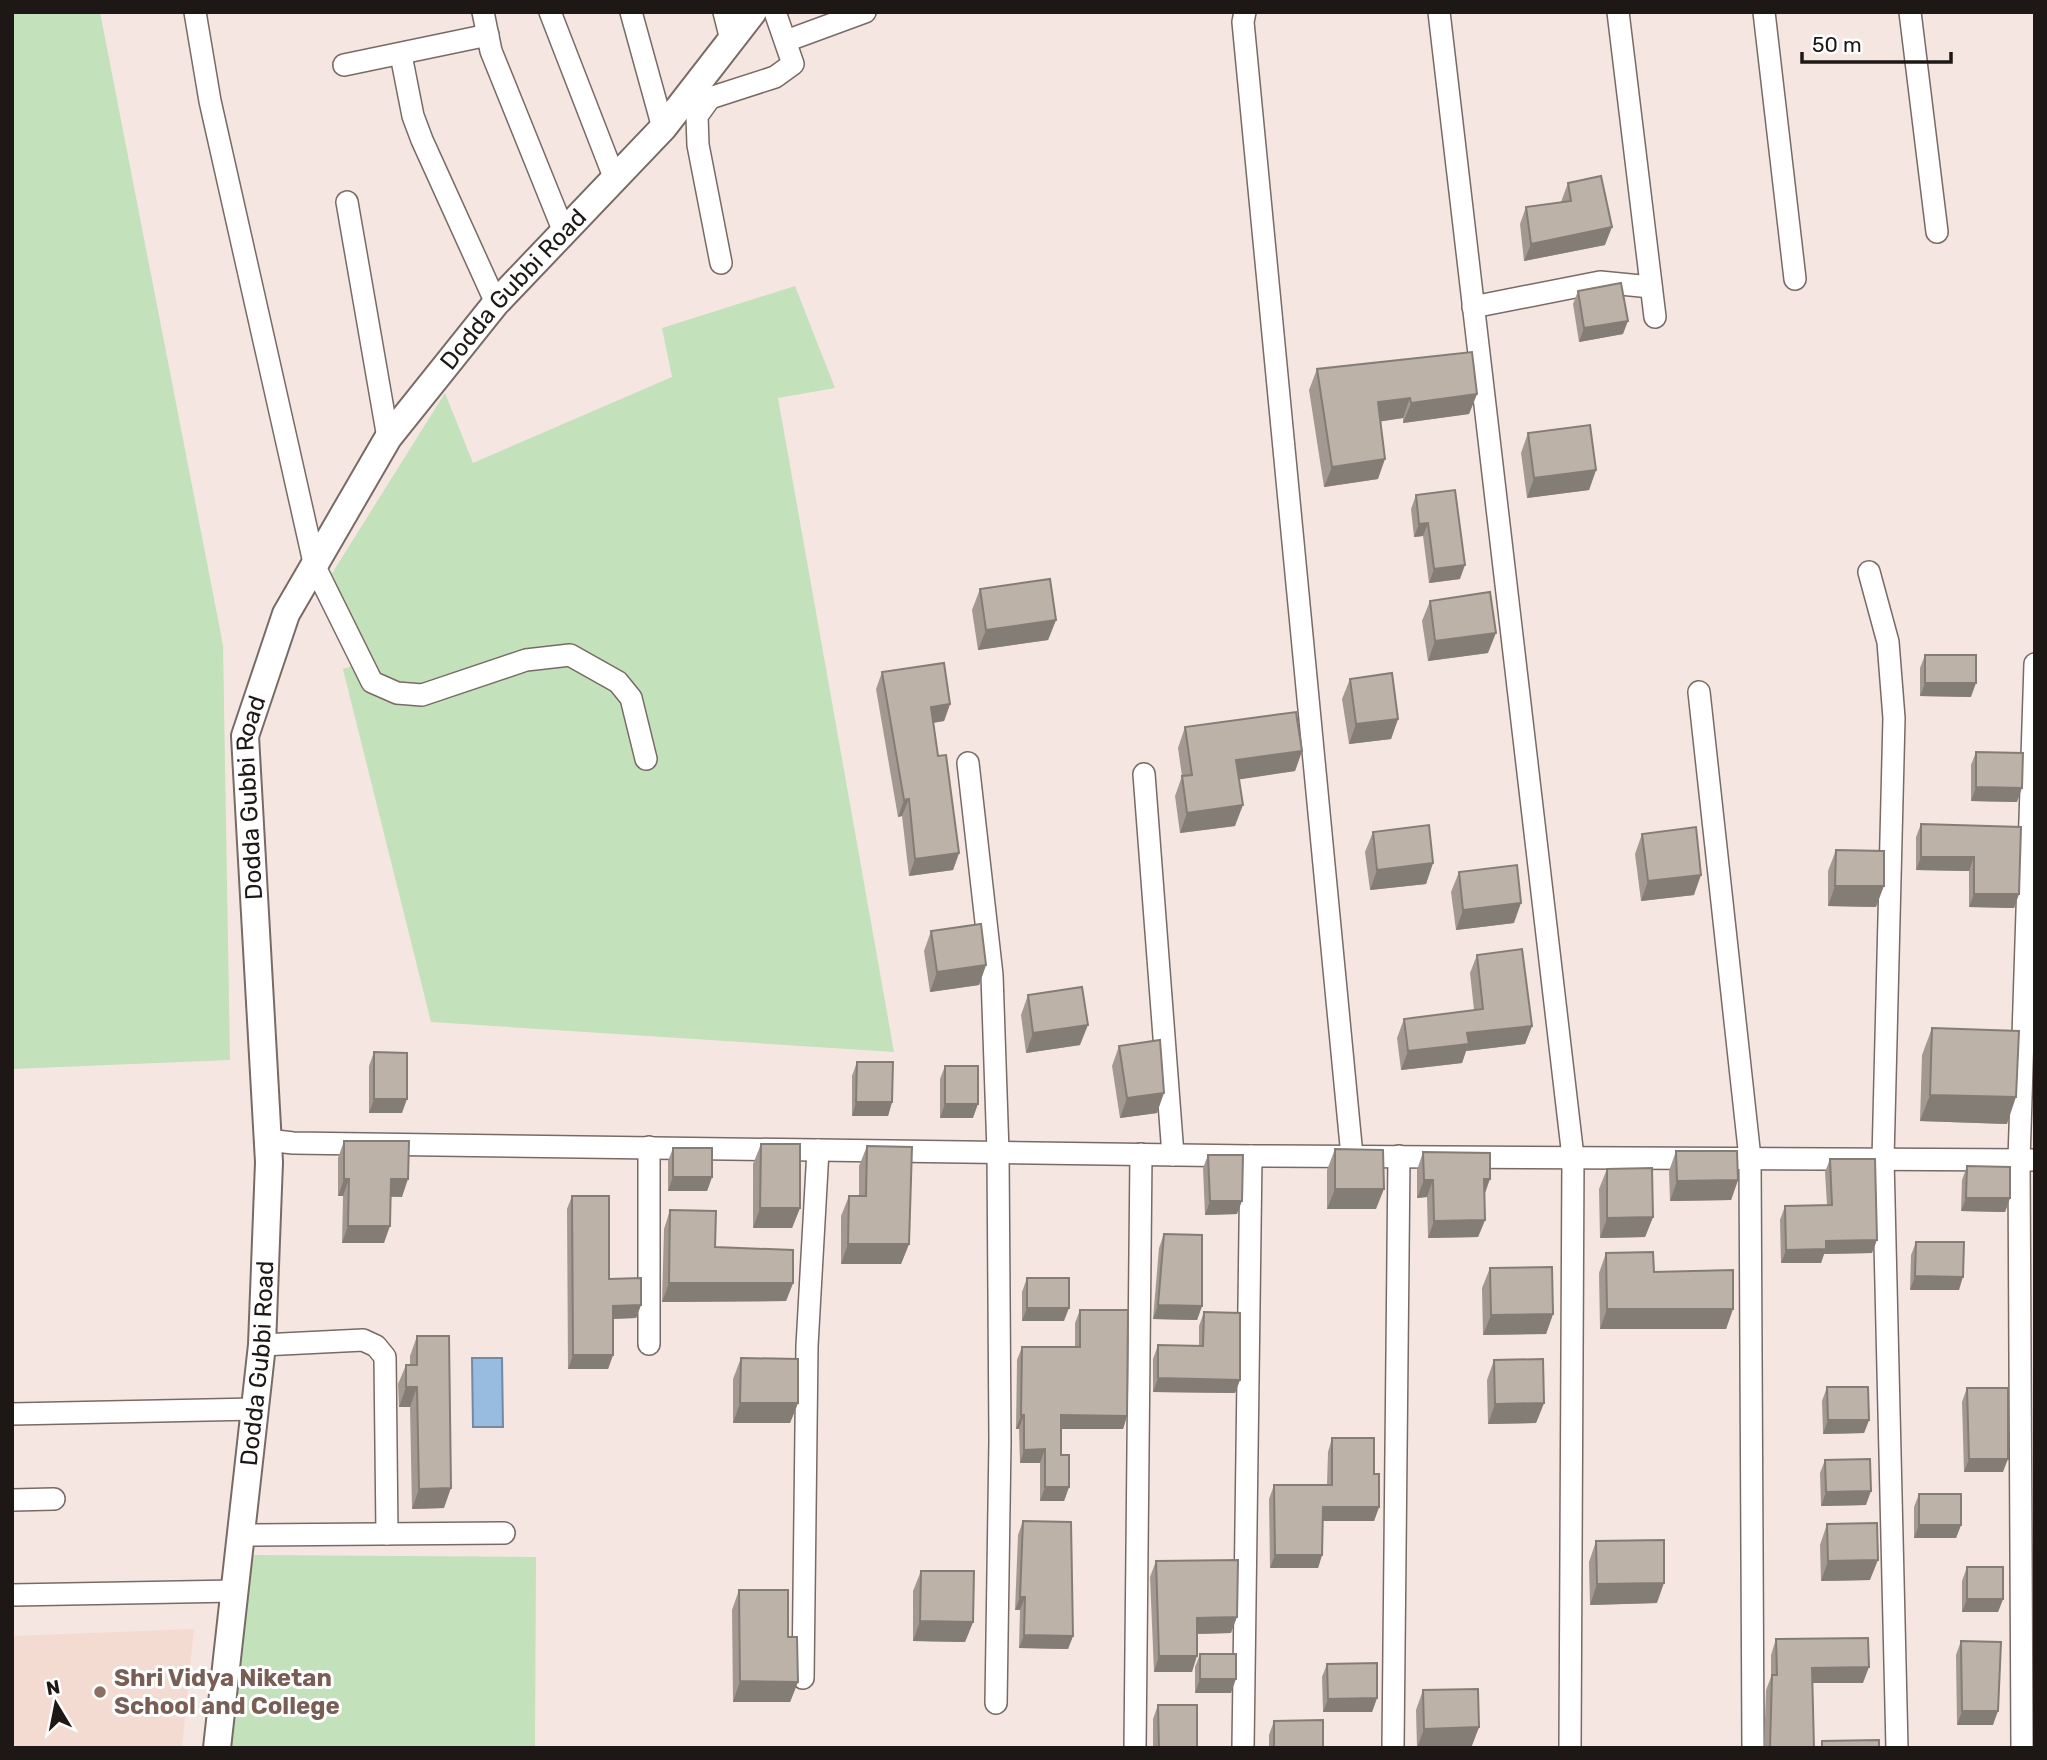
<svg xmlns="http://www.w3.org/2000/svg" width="2047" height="1760" font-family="Rubik,sans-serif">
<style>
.built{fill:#f3dbd2}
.green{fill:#c3e1ba}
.water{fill:#97bce0;stroke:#728ba3;stroke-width:2}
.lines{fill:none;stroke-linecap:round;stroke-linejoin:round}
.minor-casing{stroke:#786a65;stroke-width:24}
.major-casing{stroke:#786a65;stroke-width:30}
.minor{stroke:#fff;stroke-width:21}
.major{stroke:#fff;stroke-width:26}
.wall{fill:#a39990}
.shaded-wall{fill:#847d76}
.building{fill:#bdb2a8;stroke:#847d76;stroke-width:2}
.education-dot{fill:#8d6e63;stroke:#fff;stroke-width:2.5}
.labels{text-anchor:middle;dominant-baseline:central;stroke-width:6;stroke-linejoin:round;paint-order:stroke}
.street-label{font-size:24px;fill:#1d1816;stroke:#fff}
.education-label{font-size:24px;font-weight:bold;fill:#785e54;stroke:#fff;text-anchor:start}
</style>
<rect width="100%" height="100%" fill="#f6e6e1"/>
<polygon class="built" points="194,1629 182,1748 12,1748 12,1636"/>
<g class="green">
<polygon points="12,12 100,12 223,645 230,1060 12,1069"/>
<polygon points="795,286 835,388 778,398 894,1052 431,1022 343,669 371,660 331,575 445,393 473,463 672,377 662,328"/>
<polygon points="251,1555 536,1557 535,1748 224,1748"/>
</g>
<polygon class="water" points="472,1358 502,1358 503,1427 473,1427"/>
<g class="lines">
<defs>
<g id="minor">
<polyline points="195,12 210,101 315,567 372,682 397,693 422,695 526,660 570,655 618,682 631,698 646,759"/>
<polyline points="483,12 491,51 564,232"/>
<polyline points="550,12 614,177"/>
<polyline points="631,12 663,128"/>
<polyline points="724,12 731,40"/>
<polyline points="1245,12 1243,22 1352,1156"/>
<polyline points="1439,12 1573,1157 1570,1748"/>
<polyline points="1618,12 1655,317"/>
<polyline points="1764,12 1795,279"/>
<polyline points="1910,12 1937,232"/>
<polyline points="786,41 865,12"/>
<polyline points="401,55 413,116 422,140 496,303"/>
<polyline points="344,65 488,35"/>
<polyline points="347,202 388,438"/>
<polyline points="721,263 698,145 697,116 710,98 775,77 793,64 775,12"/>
<polyline points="1473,307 1600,282 1651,287"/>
<polyline points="1869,572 1888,642 1894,718 1883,1159 1897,1748"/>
<polyline points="1699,692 1750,1158 1753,1748"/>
<polyline points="968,763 992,975 998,1152 1000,1441 996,1703"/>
<polyline points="1144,774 1173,1155"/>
<polyline points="268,1140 293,1143 1251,1156 2035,1160"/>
<polyline points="649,1344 649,1147"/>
<polyline points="262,1345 363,1340 376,1346 385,1357 387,1534"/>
<polyline points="12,1414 255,1409"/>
<polyline points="12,1500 54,1499"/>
<polyline points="241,1535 504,1533"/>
<polyline points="12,1595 235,1591"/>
<polyline points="803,1678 807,1346 818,1150"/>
<polyline points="1135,1748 1141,1154"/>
<polyline points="1243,1748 1251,1156"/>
<polyline points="1393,1748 1399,1156"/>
<polyline points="2022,1748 2019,1160 2035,664"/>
</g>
<g id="major">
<path id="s1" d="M217 1748 262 1345 269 1162 245 736 286 614 388 438 496 303 663 128 753 12"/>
</g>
</defs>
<use href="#minor" class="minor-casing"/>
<use href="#major" class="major-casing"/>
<use href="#minor" class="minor"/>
<use href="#major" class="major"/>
</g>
<g class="wall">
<polygon points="1568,183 1605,245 1524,261 1520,224 1526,207 1561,202"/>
<polygon points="1578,291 1623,334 1579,342 1573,304"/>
<polygon points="1317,369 1477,394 1469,414 1403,423 1403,418 1380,421 1378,479 1324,487 1309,390"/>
<polygon points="1528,433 1596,470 1589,490 1527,498 1521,453"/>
<polygon points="1416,495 1460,579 1429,583 1423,536 1414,537 1411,509"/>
<polygon points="980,589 1056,620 1048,640 978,650 972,610"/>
<polygon points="1430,601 1488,653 1428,661 1422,621"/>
<polygon points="1925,655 1971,697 1920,696 1920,668"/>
<polygon points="882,672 950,704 944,721 933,723 938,756 959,853 953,870 909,876 902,816 898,817 876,689"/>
<polygon points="1350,679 1398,719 1391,739 1349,744 1342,699"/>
<polygon points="1185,727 1302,751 1295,771 1239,779 1235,826 1180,833 1175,796 1182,776 1178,748"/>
<polygon points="1976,752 2017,802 1971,801 1971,765"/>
<polygon points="1921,824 2021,827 2019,894 2014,908 1969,907 1969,871 1916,870 1916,837"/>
<polygon points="1373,832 1433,863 1426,884 1370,890 1365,852"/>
<polygon points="1642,834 1694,895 1641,901 1635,854"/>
<polygon points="1836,850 1876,907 1828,906 1828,871"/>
<polygon points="1459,872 1514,923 1456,930 1451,892"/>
<polygon points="931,931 986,965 979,985 930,992 924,951"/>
<polygon points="1477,955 1532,1026 1525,1044 1466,1051 1462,1063 1401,1070 1397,1038 1404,1019 1474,1010 1470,973"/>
<polygon points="1028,995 1080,1045 1026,1053 1021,1015"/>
<polygon points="1932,1028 2007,1124 1920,1121 1922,1055"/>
<polygon points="1119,1046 1157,1113 1120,1118 1112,1066"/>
<polygon points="374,1052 402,1113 369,1113 369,1066"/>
<polygon points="857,1062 892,1102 888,1116 852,1116 852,1076"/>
<polygon points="945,1066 973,1118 940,1118 940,1079"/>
<polygon points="344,1141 402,1197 391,1197 384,1243 342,1243 343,1196 338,1196 338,1158"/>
<polygon points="761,1144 800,1208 792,1228 753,1228 753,1164"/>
<polygon points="867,1146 909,1244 901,1264 841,1264 841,1216 849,1196 859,1196 859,1166"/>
<polygon points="673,1148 712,1177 707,1191 668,1191 668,1161"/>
<polygon points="1335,1149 1376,1209 1327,1209 1327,1170"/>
<polygon points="1676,1151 1738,1180 1731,1200 1670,1201 1669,1171"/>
<polygon points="1423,1152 1485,1220 1478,1237 1428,1238 1427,1197 1417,1198 1417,1170"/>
<polygon points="1208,1155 1237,1214 1205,1215 1203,1168"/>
<polygon points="1830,1159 1872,1253 1824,1254 1821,1263 1781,1263 1780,1220 1785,1206 1827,1205 1825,1172"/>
<polygon points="1967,1166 2010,1198 2005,1212 1961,1211 1962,1180"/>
<polygon points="1607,1169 1653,1217 1645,1237 1600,1238 1599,1189"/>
<polygon points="572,1196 609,1279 641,1305 636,1318 613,1319 613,1355 608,1369 568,1369 567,1209"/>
<polygon points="670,1210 715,1247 793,1283 786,1301 662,1302 664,1229"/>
<polygon points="1164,1234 1202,1306 1197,1320 1153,1319 1159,1248"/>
<polygon points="1916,1242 1959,1290 1910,1290 1911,1255"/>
<polygon points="1606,1253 1654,1272 1733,1309 1726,1329 1600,1329 1599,1273"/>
<polygon points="1490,1268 1553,1314 1546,1334 1483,1335 1482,1288"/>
<polygon points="1027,1278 1064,1321 1022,1321 1022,1292"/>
<polygon points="1080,1310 1127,1416 1123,1429 1061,1429 1061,1455 1069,1487 1064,1501 1040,1501 1040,1463 1020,1463 1019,1429 1016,1429 1017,1360 1022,1347 1075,1347 1075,1323"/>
<polygon points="1204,1312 1240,1380 1235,1393 1153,1392 1153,1359 1158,1345 1199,1346 1199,1326"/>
<polygon points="417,1336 444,1508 412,1509 410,1407 399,1407 398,1384 406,1365 410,1365 410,1356"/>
<polygon points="741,1358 798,1403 790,1423 733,1423 733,1379"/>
<polygon points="1494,1360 1544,1403 1536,1423 1488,1424 1487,1380"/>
<polygon points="1827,1387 1869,1420 1864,1433 1823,1434 1822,1401"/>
<polygon points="1967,1388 2003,1472 1964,1472 1962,1402"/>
<polygon points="1332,1438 1374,1474 1379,1507 1374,1521 1323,1521 1322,1555 1318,1568 1270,1568 1269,1499 1274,1485 1327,1485 1328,1452"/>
<polygon points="1825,1460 1866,1505 1821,1506 1820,1473"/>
<polygon points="1919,1494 1961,1525 1956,1538 1914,1538 1914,1507"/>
<polygon points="1023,1521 1073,1636 1068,1649 1019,1648 1020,1610 1015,1610 1018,1535"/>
<polygon points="1827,1524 1870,1580 1821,1581 1820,1545"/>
<polygon points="1596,1541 1657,1603 1590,1605 1589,1562"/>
<polygon points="1156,1561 1231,1633 1197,1634 1192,1672 1154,1672 1150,1577"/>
<polygon points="1967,1567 2003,1599 1998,1612 1962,1612 1962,1581"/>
<polygon points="921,1571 973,1622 965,1642 913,1641 913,1591"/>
<polygon points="739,1590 788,1637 798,1682 790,1702 733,1702 732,1610"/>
<polygon points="1776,1639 1863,1683 1812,1683 1814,1748 1764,1748 1766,1690 1771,1677 1771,1655"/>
<polygon points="1961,1641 1993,1725 1957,1725 1956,1655"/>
<polygon points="1200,1654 1231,1693 1195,1693 1195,1667"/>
<polygon points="1327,1664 1377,1698 1372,1712 1323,1712 1322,1677"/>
<polygon points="1423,1690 1479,1727 1471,1748 1417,1748 1416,1710"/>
<polygon points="1158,1705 1197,1748 1153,1748 1153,1719"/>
<polygon points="1274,1721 1323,1748 1269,1748 1269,1735"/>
</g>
<g class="shaded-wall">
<polygon points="1612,227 1605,245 1524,261 1531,244"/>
<polygon points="1628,321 1623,334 1579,342 1584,328"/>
<polygon points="1477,394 1469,414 1403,423 1411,403"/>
<polygon points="1410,398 1403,418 1371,423 1378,402"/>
<polygon points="1385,459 1378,479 1324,487 1332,467"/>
<polygon points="1596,470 1589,490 1527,498 1534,478"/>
<polygon points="1428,523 1423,536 1414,537 1419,524"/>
<polygon points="1465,565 1460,579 1429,583 1434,569"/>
<polygon points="1056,620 1048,640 978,650 986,630"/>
<polygon points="1496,633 1488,653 1428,661 1435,641"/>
<polygon points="1925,683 1976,683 1971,697 1920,696"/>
<polygon points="950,704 944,721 924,724 931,707"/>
<polygon points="1398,719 1391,739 1349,744 1356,724"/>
<polygon points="1302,751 1295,771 1229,781 1236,760"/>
<polygon points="1976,787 2022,788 2017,802 1971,801"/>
<polygon points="909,799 902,816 898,817 904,800"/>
<polygon points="1243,805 1235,826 1180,833 1187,813"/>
<polygon points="959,853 953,870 909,876 915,859"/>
<polygon points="1921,857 1974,857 1969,871 1916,870"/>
<polygon points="1433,863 1426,884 1370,890 1377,870"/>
<polygon points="1701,875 1694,895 1641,901 1648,881"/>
<polygon points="1835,886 1884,886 1876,907 1828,906"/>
<polygon points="1974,894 2019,894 2014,908 1969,907"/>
<polygon points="1521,903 1514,923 1456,930 1463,910"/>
<polygon points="986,965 979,985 930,992 937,972"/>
<polygon points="1088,1025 1080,1045 1026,1053 1033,1033"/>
<polygon points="1532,1026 1525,1044 1466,1051 1462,1063 1401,1070 1408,1051 1467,1033"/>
<polygon points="1164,1093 1157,1113 1120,1118 1127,1098"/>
<polygon points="1930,1095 2016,1097 2007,1124 1920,1121"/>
<polygon points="374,1099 407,1099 402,1113 369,1113"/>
<polygon points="856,1102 892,1102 888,1116 852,1116"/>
<polygon points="945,1104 978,1104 973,1118 940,1118"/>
<polygon points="673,1177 712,1177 707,1191 668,1191"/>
<polygon points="344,1179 349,1179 343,1196 338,1196"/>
<polygon points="391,1179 408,1179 402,1197 384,1196"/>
<polygon points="1484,1179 1490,1179 1484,1196"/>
<polygon points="1424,1180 1433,1180 1427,1197 1417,1198"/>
<polygon points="1738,1180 1731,1200 1670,1201 1677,1181"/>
<polygon points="1335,1189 1384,1189 1376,1209 1327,1209"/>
<polygon points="1966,1198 2010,1198 2005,1212 1961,1211"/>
<polygon points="1210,1201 1242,1201 1237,1214 1205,1215"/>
<polygon points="760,1208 800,1208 792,1228 753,1228"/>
<polygon points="1653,1217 1645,1237 1600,1238 1607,1218"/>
<polygon points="1485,1220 1478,1237 1428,1238 1434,1221"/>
<polygon points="348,1226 390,1226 384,1243 342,1243"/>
<polygon points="1877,1240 1872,1253 1824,1254 1821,1263 1781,1263 1786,1250 1826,1241"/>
<polygon points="848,1244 909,1244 901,1264 841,1264"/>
<polygon points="1915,1276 1963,1277 1959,1290 1910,1290"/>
<polygon points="669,1283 793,1283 786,1301 662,1302"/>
<polygon points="641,1305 636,1318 608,1319 613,1306"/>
<polygon points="1158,1305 1202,1306 1197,1320 1153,1319"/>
<polygon points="1027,1308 1069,1308 1064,1321 1022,1321"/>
<polygon points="1607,1309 1733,1309 1726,1329 1600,1329"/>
<polygon points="1553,1314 1546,1334 1483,1335 1491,1315"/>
<polygon points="573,1355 613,1355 608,1369 568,1369"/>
<polygon points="1158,1378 1240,1380 1235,1393 1153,1392"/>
<polygon points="406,1387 417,1387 410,1407 399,1407"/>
<polygon points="740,1403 798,1403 790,1423 733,1423"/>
<polygon points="1544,1403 1536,1423 1488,1424 1495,1404"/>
<polygon points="1021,1415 1024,1415 1019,1429 1016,1429"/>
<polygon points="1061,1415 1127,1416 1123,1429 1056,1429"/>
<polygon points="1828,1420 1869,1420 1864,1433 1823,1434"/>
<polygon points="1045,1449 1040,1463 1020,1463 1024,1450"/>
<polygon points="1969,1459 2008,1459 2003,1472 1964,1472"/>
<polygon points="1045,1487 1069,1487 1064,1501 1040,1501"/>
<polygon points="451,1488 444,1508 412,1509 419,1489"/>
<polygon points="1871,1491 1866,1505 1821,1506 1826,1492"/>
<polygon points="1323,1507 1379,1507 1374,1521 1318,1521"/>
<polygon points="1919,1525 1961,1525 1956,1538 1914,1538"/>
<polygon points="1275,1555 1322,1555 1318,1568 1270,1568"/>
<polygon points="1878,1560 1870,1580 1821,1581 1828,1561"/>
<polygon points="1664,1583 1657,1603 1590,1605 1597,1584"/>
<polygon points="1020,1597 1025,1597 1020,1610 1015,1610"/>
<polygon points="1967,1599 2003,1599 1998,1612 1962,1612"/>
<polygon points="1237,1617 1231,1633 1192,1634 1197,1618"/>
<polygon points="920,1621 973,1622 965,1642 913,1641"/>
<polygon points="1024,1635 1073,1636 1068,1649 1019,1648"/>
<polygon points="1159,1656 1197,1656 1192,1672 1154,1672"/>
<polygon points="1869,1667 1863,1683 1806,1683 1812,1668"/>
<polygon points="1200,1679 1236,1679 1231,1693 1195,1693"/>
<polygon points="740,1681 798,1682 790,1702 733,1702"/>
<polygon points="1377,1698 1372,1712 1323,1712 1328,1699"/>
<polygon points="1962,1711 1998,1711 1993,1725 1957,1725"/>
<polygon points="1479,1727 1471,1748 1417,1748 1424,1729"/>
</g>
<g class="building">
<polygon points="1601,176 1612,227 1531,244 1526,207 1571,201 1568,183"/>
<polygon points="1621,283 1628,321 1584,328 1578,291"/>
<polygon points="1472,352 1477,394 1411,403 1410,398 1378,402 1385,459 1332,467 1317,369"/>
<polygon points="1590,425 1596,470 1534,478 1528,433"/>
<polygon points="1455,490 1465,565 1434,569 1428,523 1419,524 1416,495"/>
<polygon points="1050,579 1056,620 986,630 980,589"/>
<polygon points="1490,592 1496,633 1435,641 1430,601"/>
<rect x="1925" y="655" width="51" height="28"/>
<polygon points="944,663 950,704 931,707 938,756 946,755 959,853 915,859 909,799 904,800 882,672"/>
<polygon points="1392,673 1398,719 1356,724 1350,679"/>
<polygon points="1296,712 1302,751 1236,760 1243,805 1187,813 1182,776 1192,775 1185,727"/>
<polygon points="1976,752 2023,753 2022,788 1976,787"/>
<polygon points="1921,824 2021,827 2019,894 1974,894 1974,857 1921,857"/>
<polygon points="1429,825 1433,863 1377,870 1373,832"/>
<polygon points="1696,827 1701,875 1648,881 1642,834"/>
<polygon points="1836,850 1884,851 1884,886 1835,886"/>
<polygon points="1517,865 1521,903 1463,910 1459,872"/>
<polygon points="981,924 986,965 937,972 931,931"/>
<polygon points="1522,949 1532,1026 1467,1033 1469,1044 1408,1051 1404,1019 1483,1009 1477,955"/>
<polygon points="1082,987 1088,1025 1033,1033 1028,995"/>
<polygon points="1932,1028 2019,1031 2016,1097 1930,1095"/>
<polygon points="1160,1040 1164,1093 1127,1098 1119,1046"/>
<polygon points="374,1052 407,1053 407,1099 374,1099"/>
<polygon points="857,1062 893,1062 892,1102 856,1102"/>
<rect x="945" y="1066" width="33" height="38"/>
<polygon points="344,1141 409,1141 408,1179 391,1179 390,1226 348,1226 349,1179 344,1179"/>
<polygon points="761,1144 800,1144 800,1208 760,1208"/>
<polygon points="867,1146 912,1147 909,1244 848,1244 849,1196 866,1196"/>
<rect x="673" y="1148" width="39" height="29"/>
<polygon points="1335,1149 1383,1150 1384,1189 1335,1189"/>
<polygon points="1676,1151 1737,1151 1738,1180 1677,1181"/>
<polygon points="1423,1152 1490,1153 1490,1179 1484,1179 1485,1220 1434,1221 1433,1180 1424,1180"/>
<polygon points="1208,1155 1243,1155 1242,1201 1210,1201"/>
<polygon points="1830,1159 1875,1159 1877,1240 1826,1241 1826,1249 1786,1250 1785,1206 1832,1205"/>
<polygon points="1967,1166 2010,1167 2010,1198 1966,1198"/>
<polygon points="1652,1168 1653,1217 1607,1218 1607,1169"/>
<polygon points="572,1196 609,1196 609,1279 641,1278 641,1305 613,1306 613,1355 573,1355"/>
<polygon points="670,1210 716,1211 715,1247 793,1250 793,1283 669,1283"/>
<polygon points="1164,1234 1202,1235 1202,1306 1158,1305"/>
<polygon points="1916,1242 1964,1242 1963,1277 1915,1276"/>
<polygon points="1653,1252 1654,1272 1733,1270 1733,1309 1607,1309 1606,1253"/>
<polygon points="1552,1267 1553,1314 1491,1315 1490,1268"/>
<rect x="1027" y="1278" width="42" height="30"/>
<polygon points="1080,1310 1128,1310 1127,1416 1061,1415 1061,1455 1069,1455 1069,1487 1045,1487 1045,1449 1024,1450 1024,1415 1021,1415 1022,1347 1080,1347"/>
<polygon points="1204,1312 1240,1313 1240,1380 1158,1378 1158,1345 1203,1346"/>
<polygon points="417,1336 449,1336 451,1488 419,1489 417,1387 406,1387 406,1365 417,1365"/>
<polygon points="741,1358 798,1359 798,1403 740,1403"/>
<polygon points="1543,1359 1544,1403 1495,1404 1494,1360"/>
<polygon points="1827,1387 1868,1387 1869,1420 1828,1420"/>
<polygon points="1967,1388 2008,1388 2008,1459 1969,1459"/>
<polygon points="1332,1438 1374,1438 1374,1474 1379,1474 1379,1507 1323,1507 1322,1555 1275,1555 1274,1485 1332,1485"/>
<polygon points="1870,1459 1871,1491 1826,1492 1825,1460"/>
<rect x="1919" y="1494" width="42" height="31"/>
<polygon points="1023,1521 1071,1522 1073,1636 1024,1635 1025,1597 1020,1597"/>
<polygon points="1877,1523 1878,1560 1828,1561 1827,1524"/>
<polygon points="1664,1540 1664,1583 1597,1584 1596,1541"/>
<polygon points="1238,1560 1237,1617 1197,1618 1197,1656 1159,1656 1156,1561"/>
<rect x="1967" y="1567" width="36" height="32"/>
<polygon points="921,1571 974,1571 973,1622 920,1621"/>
<polygon points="739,1590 788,1590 788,1637 797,1637 798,1682 740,1681"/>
<polygon points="1868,1638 1869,1667 1812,1668 1814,1748 1770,1748 1772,1675 1777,1675 1776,1639"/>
<polygon points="1961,1641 2001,1642 1998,1711 1962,1711"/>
<rect x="1200" y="1654" width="36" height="25"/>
<polygon points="1377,1663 1377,1698 1328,1699 1327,1664"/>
<polygon points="1478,1689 1479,1727 1424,1729 1423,1690"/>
<polygon points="1158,1705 1197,1705 1197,1748 1159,1748"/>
<polygon points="1323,1720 1323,1748 1274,1748 1274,1721"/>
<polygon points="1879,1740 1879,1748 1822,1748 1822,1741"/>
</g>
<circle class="education-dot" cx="100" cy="1692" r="7"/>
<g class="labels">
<g class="street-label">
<text stroke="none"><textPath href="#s1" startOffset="1542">Dodda Gubbi Road</textPath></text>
<text stroke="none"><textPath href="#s1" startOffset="954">Dodda Gubbi Road</textPath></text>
<text stroke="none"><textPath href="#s1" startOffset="387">Dodda Gubbi Road</textPath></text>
</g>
<g class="education-label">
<text x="114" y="1678">Shri Vidya Niketan<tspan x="114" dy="28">School and College</tspan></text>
</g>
</g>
<rect width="2047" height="1760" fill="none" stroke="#1d1816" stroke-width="28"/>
<g transform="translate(56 1704) rotate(350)" stroke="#ffffff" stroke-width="5" paint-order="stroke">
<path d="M0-5L12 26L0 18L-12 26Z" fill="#1d1816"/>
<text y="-10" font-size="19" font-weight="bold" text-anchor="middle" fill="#1d1816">N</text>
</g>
<path d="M1802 52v10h149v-10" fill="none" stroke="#1d1816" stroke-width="3.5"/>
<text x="1812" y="52" font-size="21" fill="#1d1816" stroke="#ffffff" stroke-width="5" paint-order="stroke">50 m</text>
</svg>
